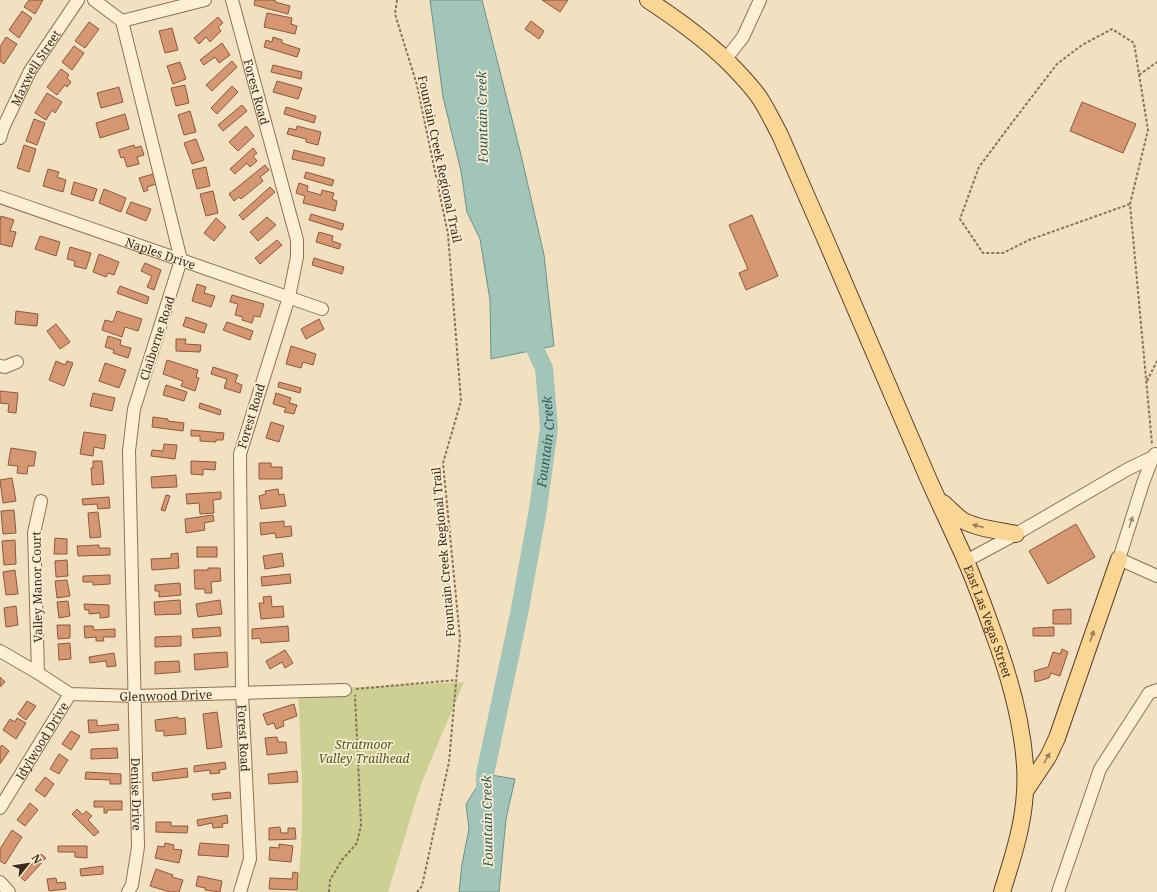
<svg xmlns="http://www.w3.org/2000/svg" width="1157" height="892" font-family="'Noto Serif',serif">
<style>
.green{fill:#ccd193}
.water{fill:#a3c4b9;stroke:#699387}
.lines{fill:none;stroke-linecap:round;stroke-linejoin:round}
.river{stroke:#a3c4b9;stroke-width:18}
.building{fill:#d49772;stroke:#8e5839}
.minor-casing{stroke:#8d7156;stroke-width:14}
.major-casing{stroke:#5a3f2b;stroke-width:18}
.path{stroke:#8d7156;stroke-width:2;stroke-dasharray:3 2;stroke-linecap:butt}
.minor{stroke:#fcefd4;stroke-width:12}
.major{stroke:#f9d694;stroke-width:16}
.oneway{fill:#9c8c78}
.oneway2{fill:#9a8058}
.labels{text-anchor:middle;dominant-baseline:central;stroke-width:3.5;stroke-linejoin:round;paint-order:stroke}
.street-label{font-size:12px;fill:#3b2a1c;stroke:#f9ecd0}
.park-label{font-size:12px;font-style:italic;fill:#4d5920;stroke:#f9ecd0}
.water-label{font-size:13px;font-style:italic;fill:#2a5c57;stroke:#f9ecd0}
</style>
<rect width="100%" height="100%" fill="#f2e1c0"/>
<path class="green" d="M464 682 421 784 388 892H297C306 825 301 758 298 690Z"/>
<g class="water">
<polygon points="430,0 482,0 521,155 544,255 554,346 491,359 490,300 480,239 467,212 461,171 443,97"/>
<polygon points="485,774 515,779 506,819 499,892 459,892 462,864 469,829 466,804"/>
</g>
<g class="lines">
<path class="river" id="s1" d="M485 798V774L519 614 538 509 549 428 544 368 525 328"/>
</g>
<g class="building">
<polygon points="29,0 43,0 35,14 24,7"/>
<polygon points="255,0 275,0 275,2 290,6 288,14 254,5"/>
<polygon points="542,0 568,0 560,12"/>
<polygon points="22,11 32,18 19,38 9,30"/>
<polygon points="267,13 292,18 291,24 297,26 295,34 264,27"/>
<polygon points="218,17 223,23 218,27 221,31 210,42 206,37 199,44 194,38"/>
<polygon points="531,21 544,31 539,39 525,29"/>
<polygon points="89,22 99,29 85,48 75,41"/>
<polygon points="172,28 178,50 165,53 159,31"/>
<polygon points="6,37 17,44 4,64 0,61 0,47"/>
<polygon points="273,37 282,40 282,43 300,49 297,57 264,47 266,40 272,42"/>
<polygon points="222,43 230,55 219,63 215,57 204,65 200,60"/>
<polygon points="74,46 84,53 72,70 62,62"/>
<polygon points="232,61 237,67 212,91 206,85"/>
<polygon points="180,62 186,79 173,84 167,66"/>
<polygon points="273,65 302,72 301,79 271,72"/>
<polygon points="61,69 69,75 67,78 71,82 67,87 65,85 57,95 47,87"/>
<polygon points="277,81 302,88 298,99 273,92"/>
<polygon points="185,85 189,103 176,106 171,88"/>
<polygon points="232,86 238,92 217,114 211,108"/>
<polygon points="119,87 123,102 101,108 97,93"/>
<polygon points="47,93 62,102 55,113 52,110 46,120 35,113"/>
<polygon points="1082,102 1136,124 1123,153 1070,131"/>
<polygon points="242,105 247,111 223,131 218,125"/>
<polygon points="286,107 316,116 314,123 284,114"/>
<polygon points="190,111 196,132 184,135 178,115"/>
<polygon points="125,114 129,129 100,138 96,123"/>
<polygon points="34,119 45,123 37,145 26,141"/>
<polygon points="246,126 254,136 238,151 229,142"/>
<polygon points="297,126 321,132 318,145 306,142 306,139 287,134 289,128 296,130"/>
<polygon points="196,139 204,160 192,164 184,143"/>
<polygon points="24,145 36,149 29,172 17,168"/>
<polygon points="134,145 135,148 141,146 144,155 137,157 139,164 127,167 124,157 121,158 118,150"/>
<polygon points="253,148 257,153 253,156 257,161 250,167 247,163 235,174 230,169"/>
<polygon points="294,150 325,158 323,166 292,159"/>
<polygon points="265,165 269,170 260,177 263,181 241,199 239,197 234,201 229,194"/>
<polygon points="206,167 210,186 197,189 192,170"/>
<polygon points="48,169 59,172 57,177 66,180 63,192 43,186"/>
<polygon points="306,172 334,180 332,186 304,178"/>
<polygon points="153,174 156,184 147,187 148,190 144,192 139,178"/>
<polygon points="74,182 97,189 93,201 71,194"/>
<polygon points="299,183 308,186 307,191 321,195 322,190 334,193 332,199 337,201 335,211 303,203 305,196 296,193"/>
<polygon points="270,187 275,192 243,220 239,215"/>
<polygon points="104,189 126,198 121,212 99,203"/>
<polygon points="213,191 218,213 206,216 200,194"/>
<polygon points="131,202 151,209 146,221 126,213"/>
<polygon points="311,214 344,224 342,230 309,220"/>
<polygon points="752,215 778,276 746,290 739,273 748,269 729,225"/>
<polygon points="1,216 14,220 10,231 16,232 12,247 0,244 0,221"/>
<polygon points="267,217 276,225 258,241 250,232"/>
<polygon points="216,218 226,227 214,241 204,233"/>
<polygon points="319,232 333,236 332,241 341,244 339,249 316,242"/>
<polygon points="40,236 60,242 56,256 35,249"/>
<polygon points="277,240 282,245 260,264 255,258"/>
<polygon points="70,247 91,253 86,269 74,266 75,261 67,259"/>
<polygon points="99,254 119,262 114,275 108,273 106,277 93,272"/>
<polygon points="314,258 344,267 342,274 312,265"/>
<polygon points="145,263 161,270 154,290 147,287 152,276 141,271"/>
<polygon points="197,284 206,287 204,293 215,296 211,307 192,301"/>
<polygon points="120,286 149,297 147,304 117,293"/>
<polygon points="232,295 264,304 260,317 254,316 252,323 242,320 243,317 235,315 238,304 230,302"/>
<polygon points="16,311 38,314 37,326 15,324"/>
<polygon points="117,311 142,319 138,331 125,327 122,337 102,330 105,320 113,322"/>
<polygon points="186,317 207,324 204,333 183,326"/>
<polygon points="319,319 324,329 306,339 301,329"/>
<polygon points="227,322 253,331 250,340 223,330"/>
<polygon points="56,324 70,342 60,349 47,331"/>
<polygon points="108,336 121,340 120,345 131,348 128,358 113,353 114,350 105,347"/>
<polygon points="176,339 186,339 185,344 201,345 200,352 176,351"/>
<polygon points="291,346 316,354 313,365 303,362 301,368 286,364"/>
<polygon points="167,360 198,370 196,377 199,378 195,391 181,386 183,381 163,374"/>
<polygon points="56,361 65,365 67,361 73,363 64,386 49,380"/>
<polygon points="105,363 126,370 119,388 99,381"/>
<polygon points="213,367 238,375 235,382 242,385 240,393 224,388 227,379 211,374"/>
<polygon points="279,382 301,388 300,393 278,387"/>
<polygon points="166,385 187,392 184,401 163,395"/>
<polygon points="0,391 18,393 16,413 8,412 9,404 0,403"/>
<polygon points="93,393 115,398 112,411 90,406"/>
<polygon points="276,393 291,398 289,403 297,405 294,414 284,412 286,408 273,404"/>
<polygon points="200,403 221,410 220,415 199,408"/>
<polygon points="153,417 168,419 168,421 184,423 183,431 152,427"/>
<polygon points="271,422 284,426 279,442 266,438"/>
<polygon points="191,430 224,433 223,440 216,440 216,442 200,441 200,436 191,436"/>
<polygon points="84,432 106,435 104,449 94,447 93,456 80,454"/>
<polygon points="164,444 177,445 175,459 151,456 152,450 163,451"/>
<polygon points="11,448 36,452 34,466 28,466 27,474 17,473 18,466 8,465"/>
<polygon points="93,461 102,461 104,484 92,485 91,468 93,468"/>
<polygon points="191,461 216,462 215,470 203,469 203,475 191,474"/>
<polygon points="259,463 271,463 271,467 282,467 282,479 259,479"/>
<polygon points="176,475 177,487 152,488 151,477"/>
<polygon points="12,478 16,501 3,503 0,480"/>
<polygon points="278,489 279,495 284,494 286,506 261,509 259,496 266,494 265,491"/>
<polygon points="221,492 221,499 213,500 214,513 200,514 199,503 187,504 186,494"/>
<polygon points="166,495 170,496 165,511 161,510"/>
<polygon points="109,497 110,508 98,509 97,504 83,505 82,499"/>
<polygon points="14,510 16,533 3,534 1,511"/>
<polygon points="98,512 101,537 90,538 88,513"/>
<polygon points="213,515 214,521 204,523 205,530 186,533 185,519"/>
<polygon points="284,521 284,527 291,526 292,536 276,538 275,533 261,535 260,523"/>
<polygon points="1076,524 1095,557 1048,584 1029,551"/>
<polygon points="55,538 67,539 67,554 54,554"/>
<polygon points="15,540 16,564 4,565 2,541"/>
<polygon points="99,545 99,548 110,548 110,555 78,556 77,546"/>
<rect x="197" y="547" width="20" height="10"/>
<polygon points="178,553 179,568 152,570 151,559 171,558 171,554"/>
<polygon points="282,553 284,566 265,569 263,556"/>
<polygon points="67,560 68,576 56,577 55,561"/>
<polygon points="208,568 220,568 221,581 211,582 212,593 205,593 205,589 195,589 194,570 208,570"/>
<polygon points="15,570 18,594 6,595 3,572"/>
<polygon points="290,574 291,583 262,586 261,577"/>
<polygon points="110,575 110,584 93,585 93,582 83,582 83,576"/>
<polygon points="67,580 70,596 57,598 55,581"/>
<polygon points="180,583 181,595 159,597 159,591 155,591 155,585"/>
<polygon points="271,596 272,607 283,606 284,617 261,619 259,603 264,603 263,597"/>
<polygon points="180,600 181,614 155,615 154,602"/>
<polygon points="220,600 222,614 198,617 196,604"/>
<polygon points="68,601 70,616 59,618 57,602"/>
<polygon points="84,604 109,605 109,617 100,618 100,613 89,614 89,610 85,610"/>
<polygon points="16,606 18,625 6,627 4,608"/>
<polygon points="1071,609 1071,624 1053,624 1053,610"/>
<polygon points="57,625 70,625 70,638 58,639"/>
<polygon points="84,626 93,626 94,630 115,629 115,637 103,637 104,641 96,641 96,637 85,638"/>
<polygon points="288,626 289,641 261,643 260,638 252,639 252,629"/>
<polygon points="220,627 221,636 193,638 192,629"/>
<polygon points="1054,627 1054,636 1033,636 1033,628"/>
<polygon points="181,636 181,646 155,647 155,637"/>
<polygon points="70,643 71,659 59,660 58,644"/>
<polygon points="1062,649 1068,652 1060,676 1051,673 1049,678 1035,682 1034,671 1048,667 1053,652 1060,654"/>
<polygon points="285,650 293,663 285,668 282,662 270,669 266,661"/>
<polygon points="227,652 228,667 195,670 194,654"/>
<polygon points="114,653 116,666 107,667 106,661 90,663 89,657"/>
<polygon points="179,661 180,672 155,674 155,662"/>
<polygon points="0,677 5,682 0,687"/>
<polygon points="27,701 36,706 26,720 18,714"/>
<polygon points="294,704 297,716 283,721 284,726 276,729 274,723 267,725 263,714"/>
<polygon points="217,712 222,747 207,749 203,714"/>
<polygon points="178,717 178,719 185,718 186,734 164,736 164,731 156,731 155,720"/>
<polygon points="17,718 26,723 16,739 3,730 10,719 15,722"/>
<polygon points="88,720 97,720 97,726 118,724 119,730 89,733"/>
<polygon points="71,731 80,736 71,750 62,744"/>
<polygon points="277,737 278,742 286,742 287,753 267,755 265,738"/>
<polygon points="2,745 9,751 0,764 0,747"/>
<polygon points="117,748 118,758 91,759 91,749"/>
<polygon points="59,754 68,760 59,774 50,769"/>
<polygon points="225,762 226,769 219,770 220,773 210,774 210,770 194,772 194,766"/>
<polygon points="187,768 188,777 153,781 152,773"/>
<polygon points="297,771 298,782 269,784 268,774"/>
<polygon points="86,772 121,774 121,784 110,784 110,780 85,779"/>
<polygon points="45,777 54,784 45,797 35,790"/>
<polygon points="230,792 231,798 213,800 212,794"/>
<polygon points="94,801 122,801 122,810 107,810 107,813 104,813 104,807 94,807"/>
<polygon points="30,803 38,810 25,826 17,820"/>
<polygon points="77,809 83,815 86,811 92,816 88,820 99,832 94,836 72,814"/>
<polygon points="227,815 228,823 222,824 223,827 213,828 212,823 198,826 197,820"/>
<polygon points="156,822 171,822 171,826 188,826 187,833 156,832"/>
<polygon points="280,827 281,833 288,833 288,828 295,828 296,839 269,840 269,828"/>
<polygon points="12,830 22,837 5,864 0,861 0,849"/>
<polygon points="165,843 174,845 173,849 182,850 179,863 155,858 158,846 164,847"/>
<polygon points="200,843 229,845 228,857 198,855"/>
<polygon points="279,844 293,846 291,862 269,860 270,847 279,848"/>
<polygon points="58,846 87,846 87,858 75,857 75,852 58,852"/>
<polygon points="41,854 46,858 25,881 20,877"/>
<polygon points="103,866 103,874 81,876 80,869"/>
<polygon points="156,869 173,875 172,877 183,880 179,892 170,892 150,886"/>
<polygon points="293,872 298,873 297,890 269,889 270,878 292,879"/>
<polygon points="198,876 222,881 220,892 205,890 205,888 196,886"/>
<polygon points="56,878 57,883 65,882 66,889 49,891 47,879"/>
</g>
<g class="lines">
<defs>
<g id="minor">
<path id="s2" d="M94 0 122 21 181 260 134 409 129 451 138 847 132 885 128 892"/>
<path id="s3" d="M232 0 297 240V257L289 297 240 454 242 692 250 859 240 892"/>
<polyline points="122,21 205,0"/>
<polyline points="725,60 743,37 760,0"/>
<path id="s4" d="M0 138 3 128 30 71 78 0"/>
<path id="s5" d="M0 197 322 309"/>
<polyline points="0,366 5,367 17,362"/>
<polyline points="1155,454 1153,457 1143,483 1119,559 1157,576"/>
<polyline points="966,561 1016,534 1128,469 1153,457"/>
<path id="s6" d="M0 651 38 673 70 694 135 696 345 690"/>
<polyline points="38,673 34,533 41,501"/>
<path id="s7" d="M0 808 70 694"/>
<polyline points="0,882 9,892"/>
<polyline points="1058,892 1100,769 1149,693 1157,690"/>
</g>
<g id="major">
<path id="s8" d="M648 0C677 19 701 36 726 60 738 72 749 83 759 97 767 109 773 122 780 135 830 249 879 363 928 478 940 505 953 532 965 559 977 586 987 615 997 643 1011 682 1022 723 1025 765 1028 811 1016 848 1002 892"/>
<path d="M943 503C949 508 955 515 962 520 978 529 998 530 1016 534"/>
<polyline points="1026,790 1048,757 1057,738 1119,559"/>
</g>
</defs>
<use href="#minor" class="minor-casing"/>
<use href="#major" class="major-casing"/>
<g class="path">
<polyline points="397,0 395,14 417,85 448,234 461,401 443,463 460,638 449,762 422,886 417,892"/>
<polyline points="1139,75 1157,62"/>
<polyline points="1130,204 1029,240 1003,253 983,253 960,219 979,167 1011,124 1057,64 1082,45 1112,29 1134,43 1148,130 1130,204 1152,444"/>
<polyline points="1147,381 1157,361"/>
<polyline points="356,689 456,680"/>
<polyline points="329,892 330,880 342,860 357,843 361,825 355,695"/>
</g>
<use href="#minor" class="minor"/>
<use href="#major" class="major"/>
</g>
<defs><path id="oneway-solid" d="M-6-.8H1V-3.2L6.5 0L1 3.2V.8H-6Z"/></defs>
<use class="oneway" href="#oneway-solid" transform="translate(1131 522) rotate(-72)"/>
<g class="oneway2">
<use href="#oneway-solid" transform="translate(978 526) rotate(-165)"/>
<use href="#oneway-solid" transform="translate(1092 636) rotate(-71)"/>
<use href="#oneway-solid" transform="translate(1047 758) rotate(-60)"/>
</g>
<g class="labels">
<g class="street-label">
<text stroke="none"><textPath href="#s4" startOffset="79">Maxwell Street</textPath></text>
<text stroke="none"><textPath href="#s3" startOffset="95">Forest Road</textPath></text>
<text transform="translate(440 159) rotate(78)">Fountain Creek Regional Trail</text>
<text stroke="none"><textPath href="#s5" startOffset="170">Naples Drive</textPath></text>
<text transform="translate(157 338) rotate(-72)">Claiborne Road</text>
<text transform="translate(251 416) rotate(-73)">Forest Road</text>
<text transform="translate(443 552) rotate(-95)">Fountain Creek Regional Trail</text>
<text transform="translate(37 587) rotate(-91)">Valley Manor Court</text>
<text stroke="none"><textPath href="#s8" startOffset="721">East Las Vegas Street</textPath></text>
<text stroke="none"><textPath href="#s6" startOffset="178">Glenwood Drive</textPath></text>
<text stroke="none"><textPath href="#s3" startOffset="755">Forest Road</textPath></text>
<text stroke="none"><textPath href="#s7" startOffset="79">Idylwood Drive</textPath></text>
<text stroke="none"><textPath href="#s2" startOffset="823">Denise Drive</textPath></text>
</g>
<g class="park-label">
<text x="364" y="744">Stratmoor<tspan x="364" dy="14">Valley Trailhead</tspan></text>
</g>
<g class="water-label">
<text transform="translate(482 117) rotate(-91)">Fountain Creek</text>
<text stroke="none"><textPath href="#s1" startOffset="362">Fountain Creek</textPath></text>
<text transform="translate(487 821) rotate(-91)">Fountain Creek</text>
</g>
</g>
<g transform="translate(28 864) rotate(60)" stroke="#f9ecd0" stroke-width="3" paint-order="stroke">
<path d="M0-3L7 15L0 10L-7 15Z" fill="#3b2a1c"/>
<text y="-6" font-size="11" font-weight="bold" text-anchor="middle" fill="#3b2a1c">N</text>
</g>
</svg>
